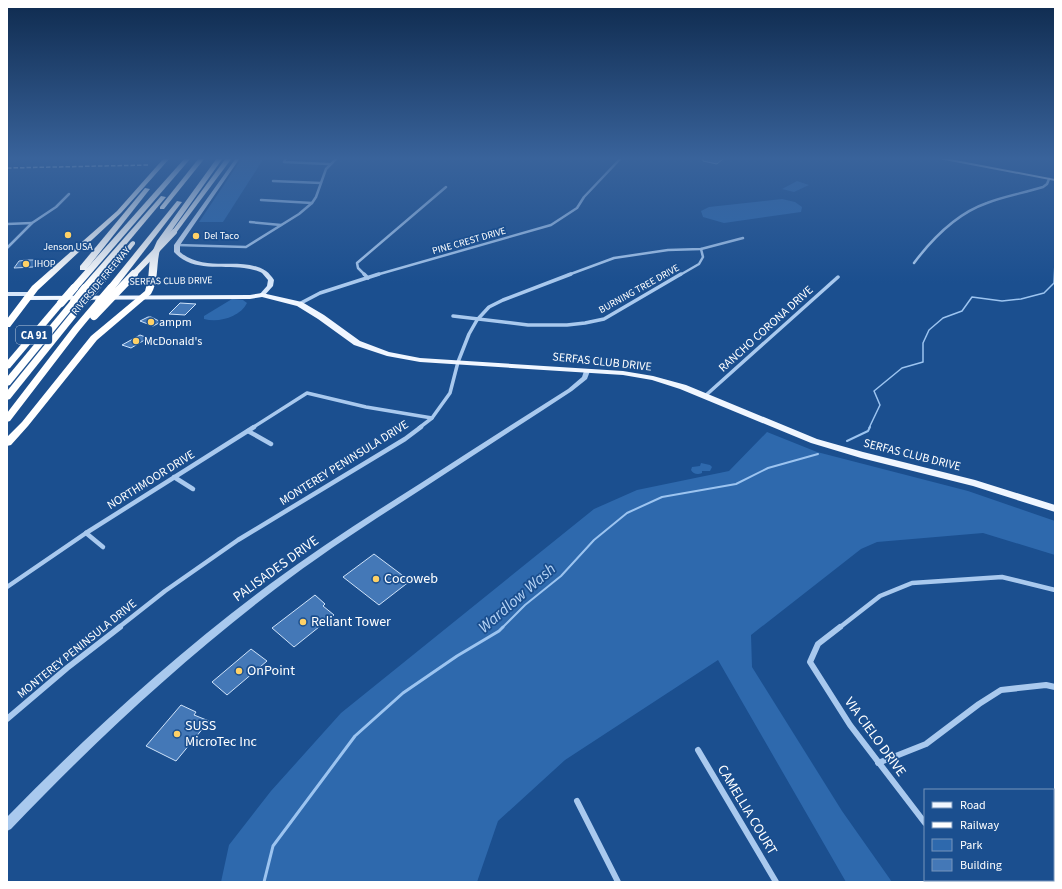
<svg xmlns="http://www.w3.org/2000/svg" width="1062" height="889" font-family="'Source Sans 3',sans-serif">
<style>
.green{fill:#2e69ad}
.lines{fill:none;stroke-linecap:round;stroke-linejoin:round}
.stream-far2{stroke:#9cc4f0;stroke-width:1.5}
.stream-far1{stroke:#9cc4f0;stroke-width:2}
.stream{stroke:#9cc4f0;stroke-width:3}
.building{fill:#4478b7;stroke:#cfe3fa}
.minor-far3{stroke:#a9c9ee;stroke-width:2.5}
.minor-far2{stroke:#a9c9ee;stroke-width:3.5}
.minor-far1{stroke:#a9c9ee;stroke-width:4.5}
.minor{stroke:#a9c9ee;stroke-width:6}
.tertiary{fill:#a9c9ee;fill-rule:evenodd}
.secondary{fill:#d6e6fa;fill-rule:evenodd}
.primary{fill:#f0f6ff;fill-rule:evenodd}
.motorway{fill:#fff;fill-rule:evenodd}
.rail{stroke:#fff;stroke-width:1.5;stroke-dasharray:4.5 2;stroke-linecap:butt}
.motorway-bridge-far1{stroke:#fff;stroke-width:6}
.motorway-bridge{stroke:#fff;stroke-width:8}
.poi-dot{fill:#ffd166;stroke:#1b4f8f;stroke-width:1.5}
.labels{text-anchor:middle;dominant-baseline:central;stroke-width:3.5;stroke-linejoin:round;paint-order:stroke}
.far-poi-label{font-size:10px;fill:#fff;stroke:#1b4f8f;text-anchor:start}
.far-street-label{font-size:10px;fill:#fff;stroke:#1b4f8f}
.shield{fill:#1b4f8f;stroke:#bbcadd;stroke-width:1}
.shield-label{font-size:11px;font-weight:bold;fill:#fff}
.poi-label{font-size:12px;fill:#fff;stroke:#1b4f8f;text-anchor:start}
.street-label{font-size:12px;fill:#fff;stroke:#1b4f8f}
.near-street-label{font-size:14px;fill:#fff;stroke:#1b4f8f}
.near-poi-label{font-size:14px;fill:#fff;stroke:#1b4f8f;text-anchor:start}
.near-water-label{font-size:16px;font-style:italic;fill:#b5d3f5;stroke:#1b4f8f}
</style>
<rect width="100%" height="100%" fill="#1b4f8f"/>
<g class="green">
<polygon points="242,158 264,158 223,222 199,222"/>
<polygon points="797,181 809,185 794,192 782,189"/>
<polygon points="782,199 795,202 802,207 801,212 724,223 703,217 701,211 709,207"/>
<path d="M232 299 243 300 247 303C240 317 219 323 204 319V316Z"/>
<polygon points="767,432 817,452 968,491 1055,521 1055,555 983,533 877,542 861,549 751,635 752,667 842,811 892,882 846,882 718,660 565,760 498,821 477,882 221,882 229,845 271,791 341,713 594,509 637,490 729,471"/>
<path d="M701 463 710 465 712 467 710 471H702V473C698 475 693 474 691 470L692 467 700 466Z"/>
</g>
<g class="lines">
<polyline class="stream-far2" points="869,428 880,405 874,391 902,368 923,362 923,343 929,330 943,318 962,311 972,297 1002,301 1021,299 1044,293 1054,283 1055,262"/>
<g class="stream-far1">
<polyline points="847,441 868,431 870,427"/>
<polyline points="502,628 525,605 561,576 594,540 627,513 662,497 736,484 768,468 818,454"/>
</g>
<polyline class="stream" points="264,882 273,846 355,736 403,693 457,656 499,631 503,627"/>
</g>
<g class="building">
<polygon points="703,158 724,158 717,164 703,161"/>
<polygon points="26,260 40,260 33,267 14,268 19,261"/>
<polygon points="180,303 196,304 185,315 169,314"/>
<polygon points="148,317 151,317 161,322 153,326 140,321"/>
<polygon points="140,335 148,338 131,348 122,345"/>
<polygon points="374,554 410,581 379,605 343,577"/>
<polygon points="315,595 325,604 323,606 334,615 294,647 272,628"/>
<polygon points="251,649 267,661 227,695 212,682"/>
<polygon points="181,705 196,712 194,715 209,721 176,761 146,746"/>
</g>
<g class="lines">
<g class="minor-far3">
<polyline points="286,158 284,162 329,164"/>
<polyline points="273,181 321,183"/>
<polyline points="261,200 312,203"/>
<polyline points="250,222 281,225"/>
<polyline points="7,224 32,223"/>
<polyline points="177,245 246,247 299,214 312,203 316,197 326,169 337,158"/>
<polyline points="7,248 32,223 56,207 69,194"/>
<path d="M914 263C932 239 958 213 987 203 1005 196 1024 193 1043 187L1047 184 1049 179"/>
<polyline points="365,275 358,268 357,263 446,187"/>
<polyline points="376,275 551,225 577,208 584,197 621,158"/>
<polyline points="568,275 614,258 668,250 701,249 743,238"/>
<polyline points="680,275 699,264 703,257 701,249"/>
</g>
<g class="minor-far2">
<polyline points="364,274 368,278"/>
<polyline points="299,304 320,293 379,274"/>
<polyline points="453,316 528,325 567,325 585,323 604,319 681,274"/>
<polyline points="705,396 838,277"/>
<polyline points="252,428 307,393 366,407 432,418"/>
<polyline points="419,428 432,418 450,393 458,362 469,334 477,320 489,307 503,300 571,274"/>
</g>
<g class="minor-far1">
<polyline points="248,431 271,444"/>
<polyline points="174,477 193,489"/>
<polyline points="86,533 103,547"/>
<polyline points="7,587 86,533 254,427"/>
<polyline points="118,628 165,591 238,540 405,439 421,427"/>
<polyline points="839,628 880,596 912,583 1002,577 1055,590"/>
</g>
<g class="minor">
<polyline points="840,627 818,644 810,662 850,725 925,823"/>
<polyline points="7,719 67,668 120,627"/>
<polyline points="698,750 776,882"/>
<polyline points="878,763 926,744 979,704 1001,690 1046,685 1055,687"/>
<polyline points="577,801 618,882"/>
<polyline points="969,880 970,882"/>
</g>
<path class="tertiary" d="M587 369 590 371 587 379 572 391C523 423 474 455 425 487 374 520 322 553 274 590 179 663 93 743 11 829L7 831V817C89 733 176 654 270 584 319 548 370 515 421 483 470 451 519 420 568 389L582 377 584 371Z"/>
<g class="secondary">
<path d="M236 158H240L180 245V252C206 274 241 255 266 271 269 273 272 277 274 280L273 286 264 296 262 297 259 295 267 286 268 280C266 278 264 275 262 273 257 270 250 269 244 268 220 265 192 272 174 252V245Z"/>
<polygon points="934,158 945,158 1055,179 1055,181"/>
<polygon points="7,292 30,292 33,294 30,296 7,296"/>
</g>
<polygon class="primary" points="262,293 302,302 324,315 360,341 389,352 420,358 623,371 653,376 686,385 817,439 863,452 975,480 1055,505 1055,512 973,486 861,458 811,443 680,389 652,380 623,375 420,362 387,356 354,345 318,319 297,306 262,297 250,299 27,300 23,298 27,296 250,295"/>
<g class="motorway">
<polygon points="164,158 170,158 121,213 38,290 10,327 7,327 7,319 32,286 117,211"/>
<polygon points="185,158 191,158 77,290 71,290 71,286"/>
<polygon points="199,158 205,158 164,209 160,209 160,207"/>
<path d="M217 158H223L162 244C155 260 160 279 151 294L97 340 28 426 11 445 7 446V437L22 422 91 336 145 291 148 280 150 257 157 241Z"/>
<polygon points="226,158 232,158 176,233 172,233 172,231"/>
<polygon points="145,188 150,189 86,270 80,270 80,266"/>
<polygon points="161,196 166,197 88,290 82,290 82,286"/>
<polygon points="177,201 182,202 114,290 108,290 108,286"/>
<polygon points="133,241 135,242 135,244 99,290 93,290 93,286 131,242"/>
<polygon points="71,300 77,300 78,302 10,385 7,386 7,377"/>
<polygon points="81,300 87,300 88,302 10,399 7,400 7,391"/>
<polygon points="96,300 102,300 103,302 79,331 10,421 7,422 7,413 73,327"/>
<polygon points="58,301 64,301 65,303 10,368 7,369 7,361"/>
</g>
<polyline class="rail" points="7,168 149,165"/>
<polyline class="motorway-bridge-far1" points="133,275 174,232"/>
<g class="motorway-bridge">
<polyline points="74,302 85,288"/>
<polyline points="84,302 96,288"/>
<polyline points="99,302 111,288"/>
<polyline points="61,303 74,288"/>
<polyline points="94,316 134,274"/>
</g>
</g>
<linearGradient id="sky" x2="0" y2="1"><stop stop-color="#0f2b4f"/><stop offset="0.56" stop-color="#39639b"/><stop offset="1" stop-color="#39639b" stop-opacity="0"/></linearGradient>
<rect width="1062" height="283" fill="url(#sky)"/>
<g class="poi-dot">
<circle cx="68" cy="235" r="4"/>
<circle cx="196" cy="236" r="4"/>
<circle cx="26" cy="264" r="4"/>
<circle cx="151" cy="322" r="4"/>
<circle cx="136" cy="341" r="4"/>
<circle cx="376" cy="579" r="4"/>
<circle cx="303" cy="622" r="4"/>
<circle cx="239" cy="671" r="4"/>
<circle cx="177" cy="734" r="4"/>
</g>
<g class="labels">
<g class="far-poi-label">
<text x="204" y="236">Del Taco</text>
<text x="68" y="247" text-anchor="middle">Jenson USA</text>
<text x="34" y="264">IHOP</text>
</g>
<g class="far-street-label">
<text transform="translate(469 241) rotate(-16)">PINE CREST DRIVE</text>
<text transform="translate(101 281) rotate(-50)">RIVERSIDE FREEWAY</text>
<text transform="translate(171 281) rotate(-1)">SERFAS CLUB DRIVE</text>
<text transform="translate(639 289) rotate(-29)">BURNING TREE DRIVE</text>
</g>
<rect class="shield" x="16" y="326" width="36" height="18" rx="3"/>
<g class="shield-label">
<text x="34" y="335">CA 91</text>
</g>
<g class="poi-label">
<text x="159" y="322">ampm</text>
<text x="144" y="341">McDonald's</text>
</g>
<g class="street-label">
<text transform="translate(766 329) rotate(-42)">RANCHO CORONA DRIVE</text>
<text transform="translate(602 362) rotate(6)">SERFAS CLUB DRIVE</text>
<text transform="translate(912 455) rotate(14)">SERFAS CLUB DRIVE</text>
<text transform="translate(344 463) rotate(-32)">MONTEREY PENINSULA DRIVE</text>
<text transform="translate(151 480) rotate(-32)">NORTHMOOR DRIVE</text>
<text transform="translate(77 649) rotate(-39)">MONTEREY PENINSULA DRIVE</text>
</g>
<g class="near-street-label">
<text transform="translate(276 569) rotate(-36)">PALISADES DRIVE</text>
<text transform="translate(875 737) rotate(54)">VIA CIELO DRIVE</text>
<text transform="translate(747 810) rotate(59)">CAMELLIA COURT</text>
</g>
<g class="near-poi-label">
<text x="384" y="579">Cocoweb</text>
<text x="311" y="622">Reliant Tower</text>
<text x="247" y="671">OnPoint</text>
<text x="185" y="726">SUSS<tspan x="185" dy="16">MicroTec Inc</tspan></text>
</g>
<g class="near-water-label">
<text transform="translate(517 598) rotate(-41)">Wardlow Wash</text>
</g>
</g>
<rect width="1062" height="889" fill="none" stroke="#ffffff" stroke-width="16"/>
<rect x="924" y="789" width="130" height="92" fill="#1b4f8f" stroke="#7695bc"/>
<rect x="932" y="802" width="20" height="6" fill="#f0f6ff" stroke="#7695bc"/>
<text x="960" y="809" font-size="12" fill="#ffffff">Road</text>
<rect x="932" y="822" width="20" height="6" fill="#ffffff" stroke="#7695bc"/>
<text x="960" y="829" font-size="12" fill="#ffffff">Railway</text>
<rect x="932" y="839" width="20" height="12" fill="#2e69ad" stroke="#7695bc"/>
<text x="960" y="849" font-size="12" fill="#ffffff">Park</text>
<rect x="932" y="859" width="20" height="12" fill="#4478b7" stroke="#7695bc"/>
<text x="960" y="869" font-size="12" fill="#ffffff">Building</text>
</svg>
